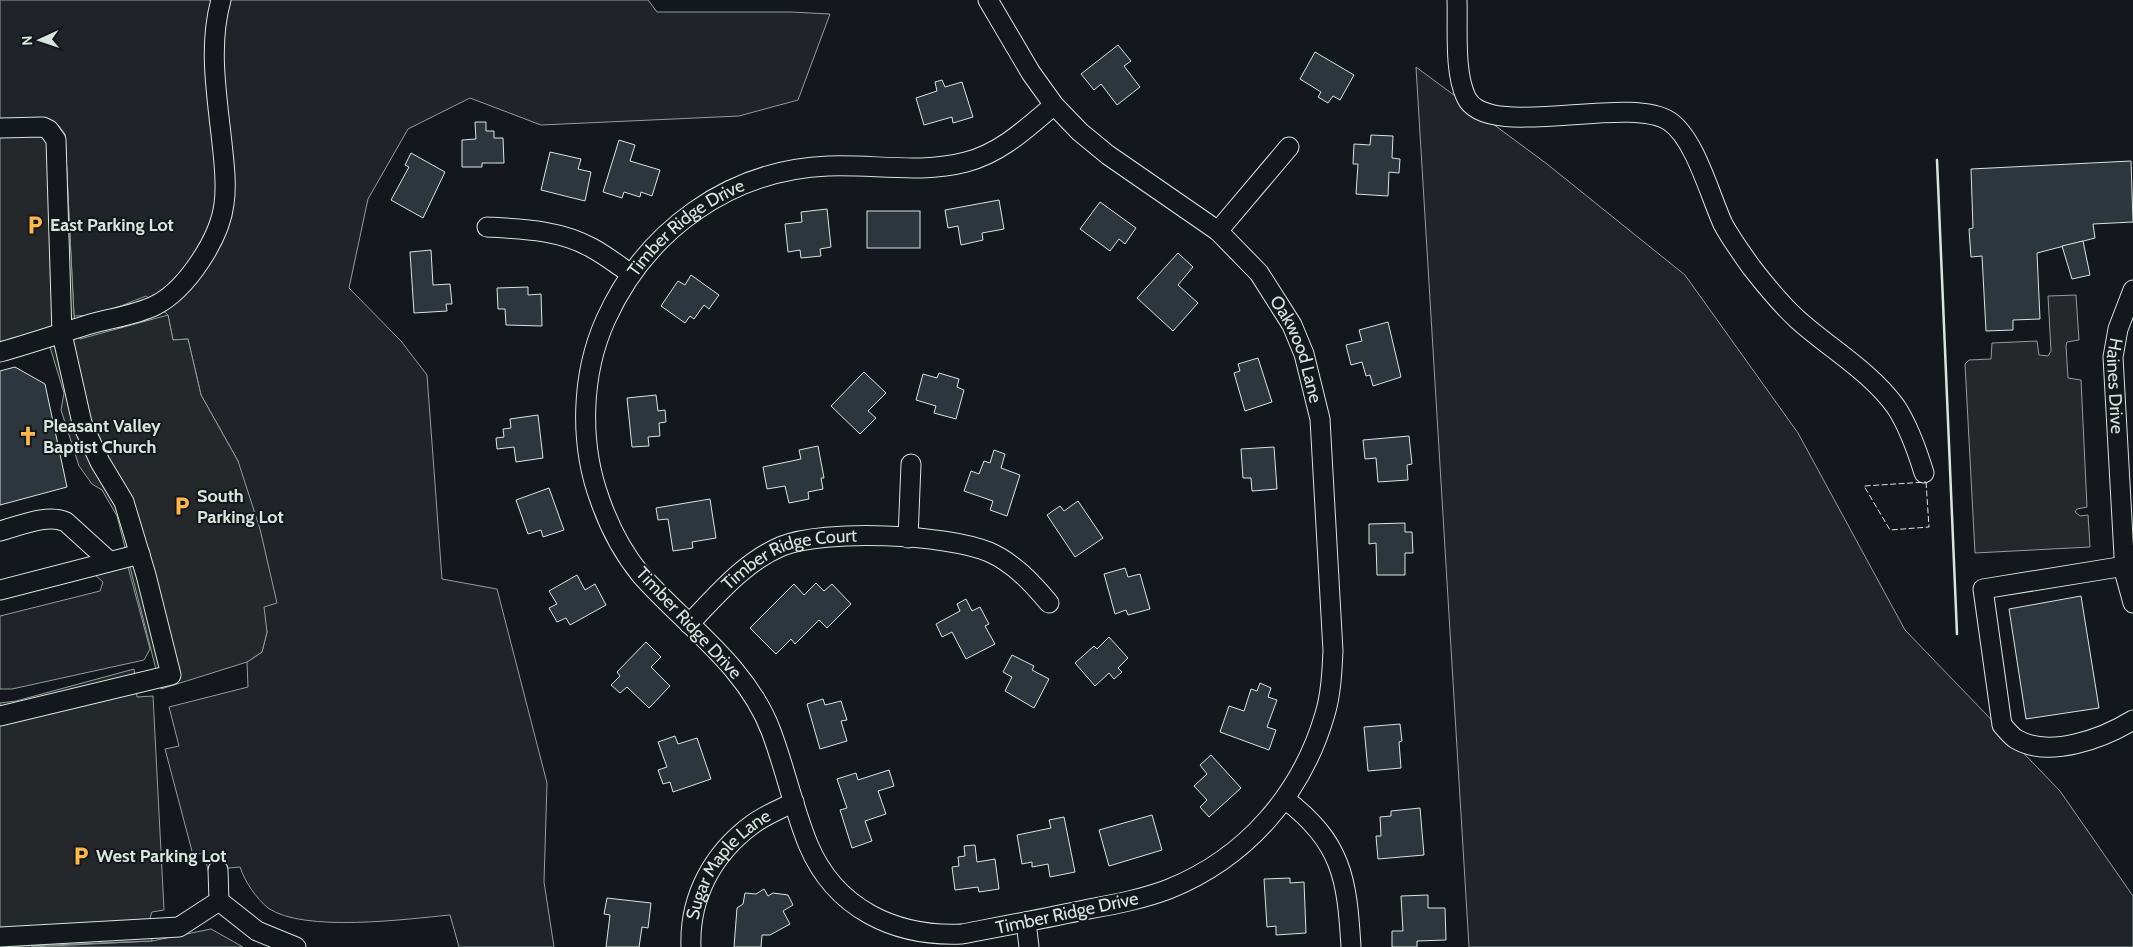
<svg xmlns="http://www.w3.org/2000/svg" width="2133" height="947" font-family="Cabin,sans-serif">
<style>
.green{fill:#202428;stroke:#939e99}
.parking{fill:#24282b;stroke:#939e99}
.building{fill:#2c363c;stroke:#d8e6dc}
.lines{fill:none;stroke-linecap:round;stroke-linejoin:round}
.minor-casing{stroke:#d8e6dc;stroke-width:21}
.minor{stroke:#14181c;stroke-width:19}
.fence{stroke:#d8e6dc;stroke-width:1;stroke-dasharray:6 2.5;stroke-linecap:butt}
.wall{stroke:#d8e6dc;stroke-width:2.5}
.labels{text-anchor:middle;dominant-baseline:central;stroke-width:4;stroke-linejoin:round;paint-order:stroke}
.poi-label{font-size:18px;font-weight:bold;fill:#d8e6dc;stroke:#14181c;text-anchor:start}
.street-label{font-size:18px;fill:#d8e6dc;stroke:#14181c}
</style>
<rect width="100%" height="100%" fill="#14181c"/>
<g class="green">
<path d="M0 0H648L657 12H791L830 14 798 100 739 116 541 125 470 98 408 129 368 199 349 288 401 341 427 375 442 579 497 589 547 783 544 882 554 947H459L450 915C407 919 304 933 268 908 256 898 245 882 240 867L208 870 204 853 193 855 165 749 179 746 169 707 248 687 247 662 262 652 267 632 238 461 201 395 188 339 173 340 168 315 146 296 98 315 74 316 65 134 0 123Z"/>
<polygon points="1416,67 1547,164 1685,275 1798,433 1905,630 2060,791 2133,896 2133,947 1469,947"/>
<polygon points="128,567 150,649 144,660 12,689 0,689 0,616 100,591 103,582 95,575"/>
<polygon points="211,929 243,947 31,947 152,941"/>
</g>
<g class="parking">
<polygon points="51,121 59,126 65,134 74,316 80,339 168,315 173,340 188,339 201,395 238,461 260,529 277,603 264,607 267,632 262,652 247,662 161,689 117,516 102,490 92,484 79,466 61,410 64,393 50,347 0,360 0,123"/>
<polygon points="2076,295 2079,340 2067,342 2066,346 2068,378 2081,380 2087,507 2077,509 2075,512 2080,516 2088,515 2090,547 1975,553 1965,364 1969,360 1991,359 1992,343 2037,341 2039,355 2048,356 2051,351 2048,296"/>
<polygon points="134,669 137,697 153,696 164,910 152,912 150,918 152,941 0,947 0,703 16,701"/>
</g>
<g class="building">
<polygon points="1118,45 1131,61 1124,66 1140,87 1117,105 1101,84 1094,90 1081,74"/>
<polygon points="1315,52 1354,75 1340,100 1333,96 1328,103 1318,97 1321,92 1300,79"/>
<polygon points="942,80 945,87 962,82 973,117 953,123 952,117 924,125 916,98 937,91 935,82"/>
<polygon points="475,122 486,122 486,131 494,131 494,138 503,138 504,163 482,163 482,167 462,167 462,140 476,139"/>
<polygon points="1371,135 1393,136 1392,158 1400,159 1399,173 1389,172 1388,196 1356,194 1358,164 1353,164 1354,144 1370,145"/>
<polygon points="619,140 635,145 630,161 660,170 652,196 641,192 640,197 624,192 622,198 603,192"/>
<polygon points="550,152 581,159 578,169 591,172 585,201 541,190"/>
<polygon points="411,153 445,172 423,218 391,200 409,167 405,165"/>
<polygon points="2131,161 2133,222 2093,224 2095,238 2037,253 2040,319 2013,320 2013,330 1986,331 1982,256 1971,257 1969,229 1973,228 1971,169"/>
<polygon points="999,200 1004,229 982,233 983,240 961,245 958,226 948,228 945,210"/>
<polygon points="1100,202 1136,228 1125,244 1119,239 1110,251 1080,229"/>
<polygon points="827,209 831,247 820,249 821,256 801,258 800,250 788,252 785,224 802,222 801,212"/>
<rect x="867" y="211" width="53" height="37"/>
<polygon points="2083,241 2090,275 2072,279 2062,246"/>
<polygon points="431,250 433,285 450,284 452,304 446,304 447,311 414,313 410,252"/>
<polygon points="1178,253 1193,267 1178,285 1198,303 1173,331 1137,298"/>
<polygon points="691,275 719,295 709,309 704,305 694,319 690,316 685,323 661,306 678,281 685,285"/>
<polygon points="528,287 528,295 541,294 542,326 506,325 505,309 498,309 497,288"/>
<polygon points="1388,322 1401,377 1373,386 1370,375 1366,376 1362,362 1351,365 1346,345 1362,341 1359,330"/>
<polygon points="1258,358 1272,402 1245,411 1234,373 1240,371 1238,364"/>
<polygon points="15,367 45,384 67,487 0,505 0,371"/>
<polygon points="864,372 886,393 868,411 876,418 860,434 831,406"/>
<polygon points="939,373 959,379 957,387 964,390 956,419 934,413 936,406 916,400 923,374 937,378"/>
<polygon points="656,395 658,411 665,410 666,422 659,423 660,436 648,437 649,446 632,447 627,398"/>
<polygon points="538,415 543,458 516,462 514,447 497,449 496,438 504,437 503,429 511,428 510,419"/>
<polygon points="1409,436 1412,464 1407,465 1408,480 1378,482 1376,458 1365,459 1363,440"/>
<polygon points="818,446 824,478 821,478 823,489 808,492 809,499 789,503 785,486 767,489 763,467 801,459 799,450"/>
<polygon points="1274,447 1277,489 1252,491 1251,478 1243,478 1241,449"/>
<polygon points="994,450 1005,454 1001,468 1020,475 1007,516 990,510 993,501 964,491 971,471 979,474 984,461 990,463"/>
<polygon points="549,488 564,530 543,537 541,530 528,534 516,500"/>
<polygon points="710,499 716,538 692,542 693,548 673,551 668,519 658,520 656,508"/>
<polygon points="1078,501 1103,538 1075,557 1047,515 1060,506 1064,511"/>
<polygon points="1405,523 1405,532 1412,532 1413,553 1405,553 1405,575 1377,575 1376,543 1369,544 1369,524"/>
<polygon points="1125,568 1128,577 1140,574 1150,609 1128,615 1126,610 1115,614 1104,574"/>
<polygon points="577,575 585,590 595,584 606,605 570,625 566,618 557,622 549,608 557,604 549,591"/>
<polygon points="816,583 824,591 832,584 851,604 827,628 819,620 795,644 791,639 776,654 750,628 794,584 804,595"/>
<polygon points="2081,596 2099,708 2026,719 2009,609"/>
<polygon points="966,599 972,611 980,607 989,624 985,626 995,644 966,659 952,632 942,637 936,624 960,611 957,604"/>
<polygon points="1109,637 1128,658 1118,668 1122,672 1114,679 1109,673 1095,686 1075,663 1094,646 1097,649"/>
<polygon points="646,642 661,657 651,667 670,686 649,708 627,687 620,693 611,685 620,676 617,672"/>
<polygon points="1012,655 1034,666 1032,670 1049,679 1034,708 1005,691 1012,677 1003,672"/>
<polygon points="1260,683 1271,688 1268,697 1277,700 1267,727 1276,730 1269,750 1220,732 1229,706 1244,711 1251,689 1257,691"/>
<polygon points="823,699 825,705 841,701 847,720 841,721 847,741 820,749 807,704"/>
<polygon points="1400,724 1402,741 1399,742 1401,768 1368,771 1364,727"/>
<polygon points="675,736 678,744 697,738 711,779 673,792 670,782 663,784 658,770 667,767 658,742"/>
<polygon points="1211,755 1241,788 1209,817 1200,807 1207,800 1194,786 1207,774 1200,765"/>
<polygon points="889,770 894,786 878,791 886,814 865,821 872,841 852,848 840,810 847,808 837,779 856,773 858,780"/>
<polygon points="1420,808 1424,855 1378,859 1376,836 1381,836 1380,817 1391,816 1391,811"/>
<polygon points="1152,815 1162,850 1109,866 1099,830"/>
<polygon points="1064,817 1075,872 1050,877 1048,864 1032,867 1032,862 1022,864 1017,835 1051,828 1049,820"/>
<polygon points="975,845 977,862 995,859 999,889 979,892 978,887 955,890 952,867 959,866 958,857 965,856 964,846"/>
<polygon points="1290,878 1290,883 1304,882 1306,933 1276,935 1276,926 1267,927 1264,879"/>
<polygon points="764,889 768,896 773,893 788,895 793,905 783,911 790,924 770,935 762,935 761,947 734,947 737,908 743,904 745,893 756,894"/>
<polygon points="1428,895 1428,908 1445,908 1446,940 1417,941 1417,947 1392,947 1392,931 1403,931 1401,896"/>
<polygon points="607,898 651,903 648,928 642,927 639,947 606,947 610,915 604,914"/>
</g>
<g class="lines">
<defs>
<g id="minor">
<path id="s1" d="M988 0 1031 73 1054 105 1080 132 1108 155 1218 231 1259 273 1292 325 1304 354 1320 419 1333 651C1332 672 1331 694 1325 714 1302 794 1246 858 1169 889 1143 899 1116 904 1089 909 1047 918 1004 926 962 934 895 937 835 909 808 844 793 807 785 768 771 731 746 665 686 626 641 575 623 553 609 526 600 500 579 443 581 374 606 319 646 231 729 170 828 166 873 164 921 174 966 162 1001 153 1027 128 1054 105"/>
<path d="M1457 0C1458 28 1454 72 1466 97 1486 142 1627 94 1669 121 1695 138 1710 196 1723 224 1731 239 1742 254 1752 268 1766 286 1780 303 1797 319 1829 348 1870 371 1896 407 1909 427 1917 450 1924 473"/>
<polyline points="0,128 43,127 49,130 56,140 62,334 82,423 100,462 124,502 146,575 171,675 0,716"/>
<path d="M487 227C523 229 560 230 592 248 605 255 618 265 631 274"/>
<polyline points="1218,231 1289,147"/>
<path id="s2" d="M2133 290 2118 329 2113 357 2125 574 2133 603"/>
<path d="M0 352C29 344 58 334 87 325 110 318 134 316 156 305 187 289 220 238 224 204 227 184 224 163 222 143 217 96 208 46 221 0"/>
<path d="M0 531C19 526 48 513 66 522L109 561"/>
<polyline points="908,538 911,464"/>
<path d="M2125 566 1983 589 2002 725C2006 729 2011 736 2016 739 2049 759 2104 738 2133 720"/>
<polyline points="0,590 140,554"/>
<path id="s3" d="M689 624C717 595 744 562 782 546 825 529 946 534 989 552 1014 563 1032 583 1049 603"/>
<path d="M1285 799C1342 843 1347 878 1351 947"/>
<polyline points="219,901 257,931 296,947"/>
<polyline points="1026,922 1029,947"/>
<polyline points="0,937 179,927 219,901 218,870"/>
<path id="s4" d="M691 947C689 897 713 853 753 824 765 815 781 809 794 802"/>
</g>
</defs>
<use href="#minor" class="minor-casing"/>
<use href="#minor" class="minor"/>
<polygon class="fence" points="1926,482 1929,527 1890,530 1864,486"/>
<polyline class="wall" points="1937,160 1957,634"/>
</g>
<defs>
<symbol id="parking-bare" viewBox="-9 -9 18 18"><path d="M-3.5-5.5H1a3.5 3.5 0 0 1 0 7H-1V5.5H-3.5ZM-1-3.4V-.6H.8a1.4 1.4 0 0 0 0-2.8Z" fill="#ffb74d" stroke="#14181c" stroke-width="2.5" paint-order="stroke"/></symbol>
<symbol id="church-bare" viewBox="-9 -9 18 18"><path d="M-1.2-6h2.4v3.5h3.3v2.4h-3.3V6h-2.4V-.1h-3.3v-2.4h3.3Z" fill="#ffb74d" stroke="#14181c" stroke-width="2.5" paint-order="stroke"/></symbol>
</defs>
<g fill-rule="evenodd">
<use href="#parking-bare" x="21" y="211" width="28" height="28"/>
<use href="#church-bare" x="14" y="422" width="28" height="28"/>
<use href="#parking-bare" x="168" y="492" width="28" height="28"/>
<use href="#parking-bare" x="67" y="842" width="28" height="28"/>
</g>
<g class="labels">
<g class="poi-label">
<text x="50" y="225">East Parking Lot</text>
<text x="43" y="426">Pleasant Valley<tspan x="43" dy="21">Baptist Church</tspan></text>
<text x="197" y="496">South<tspan x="197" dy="21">Parking Lot</tspan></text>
<text x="96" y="856">West Parking Lot</text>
</g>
<g class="street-label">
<text stroke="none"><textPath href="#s1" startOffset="2211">Timber Ridge Drive</textPath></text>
<text stroke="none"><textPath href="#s1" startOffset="476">Oakwood Lane</textPath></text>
<text stroke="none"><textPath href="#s2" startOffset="99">Haines Drive</textPath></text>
<text stroke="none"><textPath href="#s3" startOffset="125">Timber Ridge Court</textPath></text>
<text transform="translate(689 623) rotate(47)">Timber Ridge Drive</text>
<text stroke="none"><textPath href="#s4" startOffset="95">Sugar Maple Lane</textPath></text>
<text transform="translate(1067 913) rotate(-12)">Timber Ridge Drive</text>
</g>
</g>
<g transform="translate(40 40) rotate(267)" stroke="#14181c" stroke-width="4" paint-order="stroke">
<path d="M0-4L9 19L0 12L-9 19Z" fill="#d8e6dc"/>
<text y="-8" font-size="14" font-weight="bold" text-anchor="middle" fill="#d8e6dc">N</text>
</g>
</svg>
